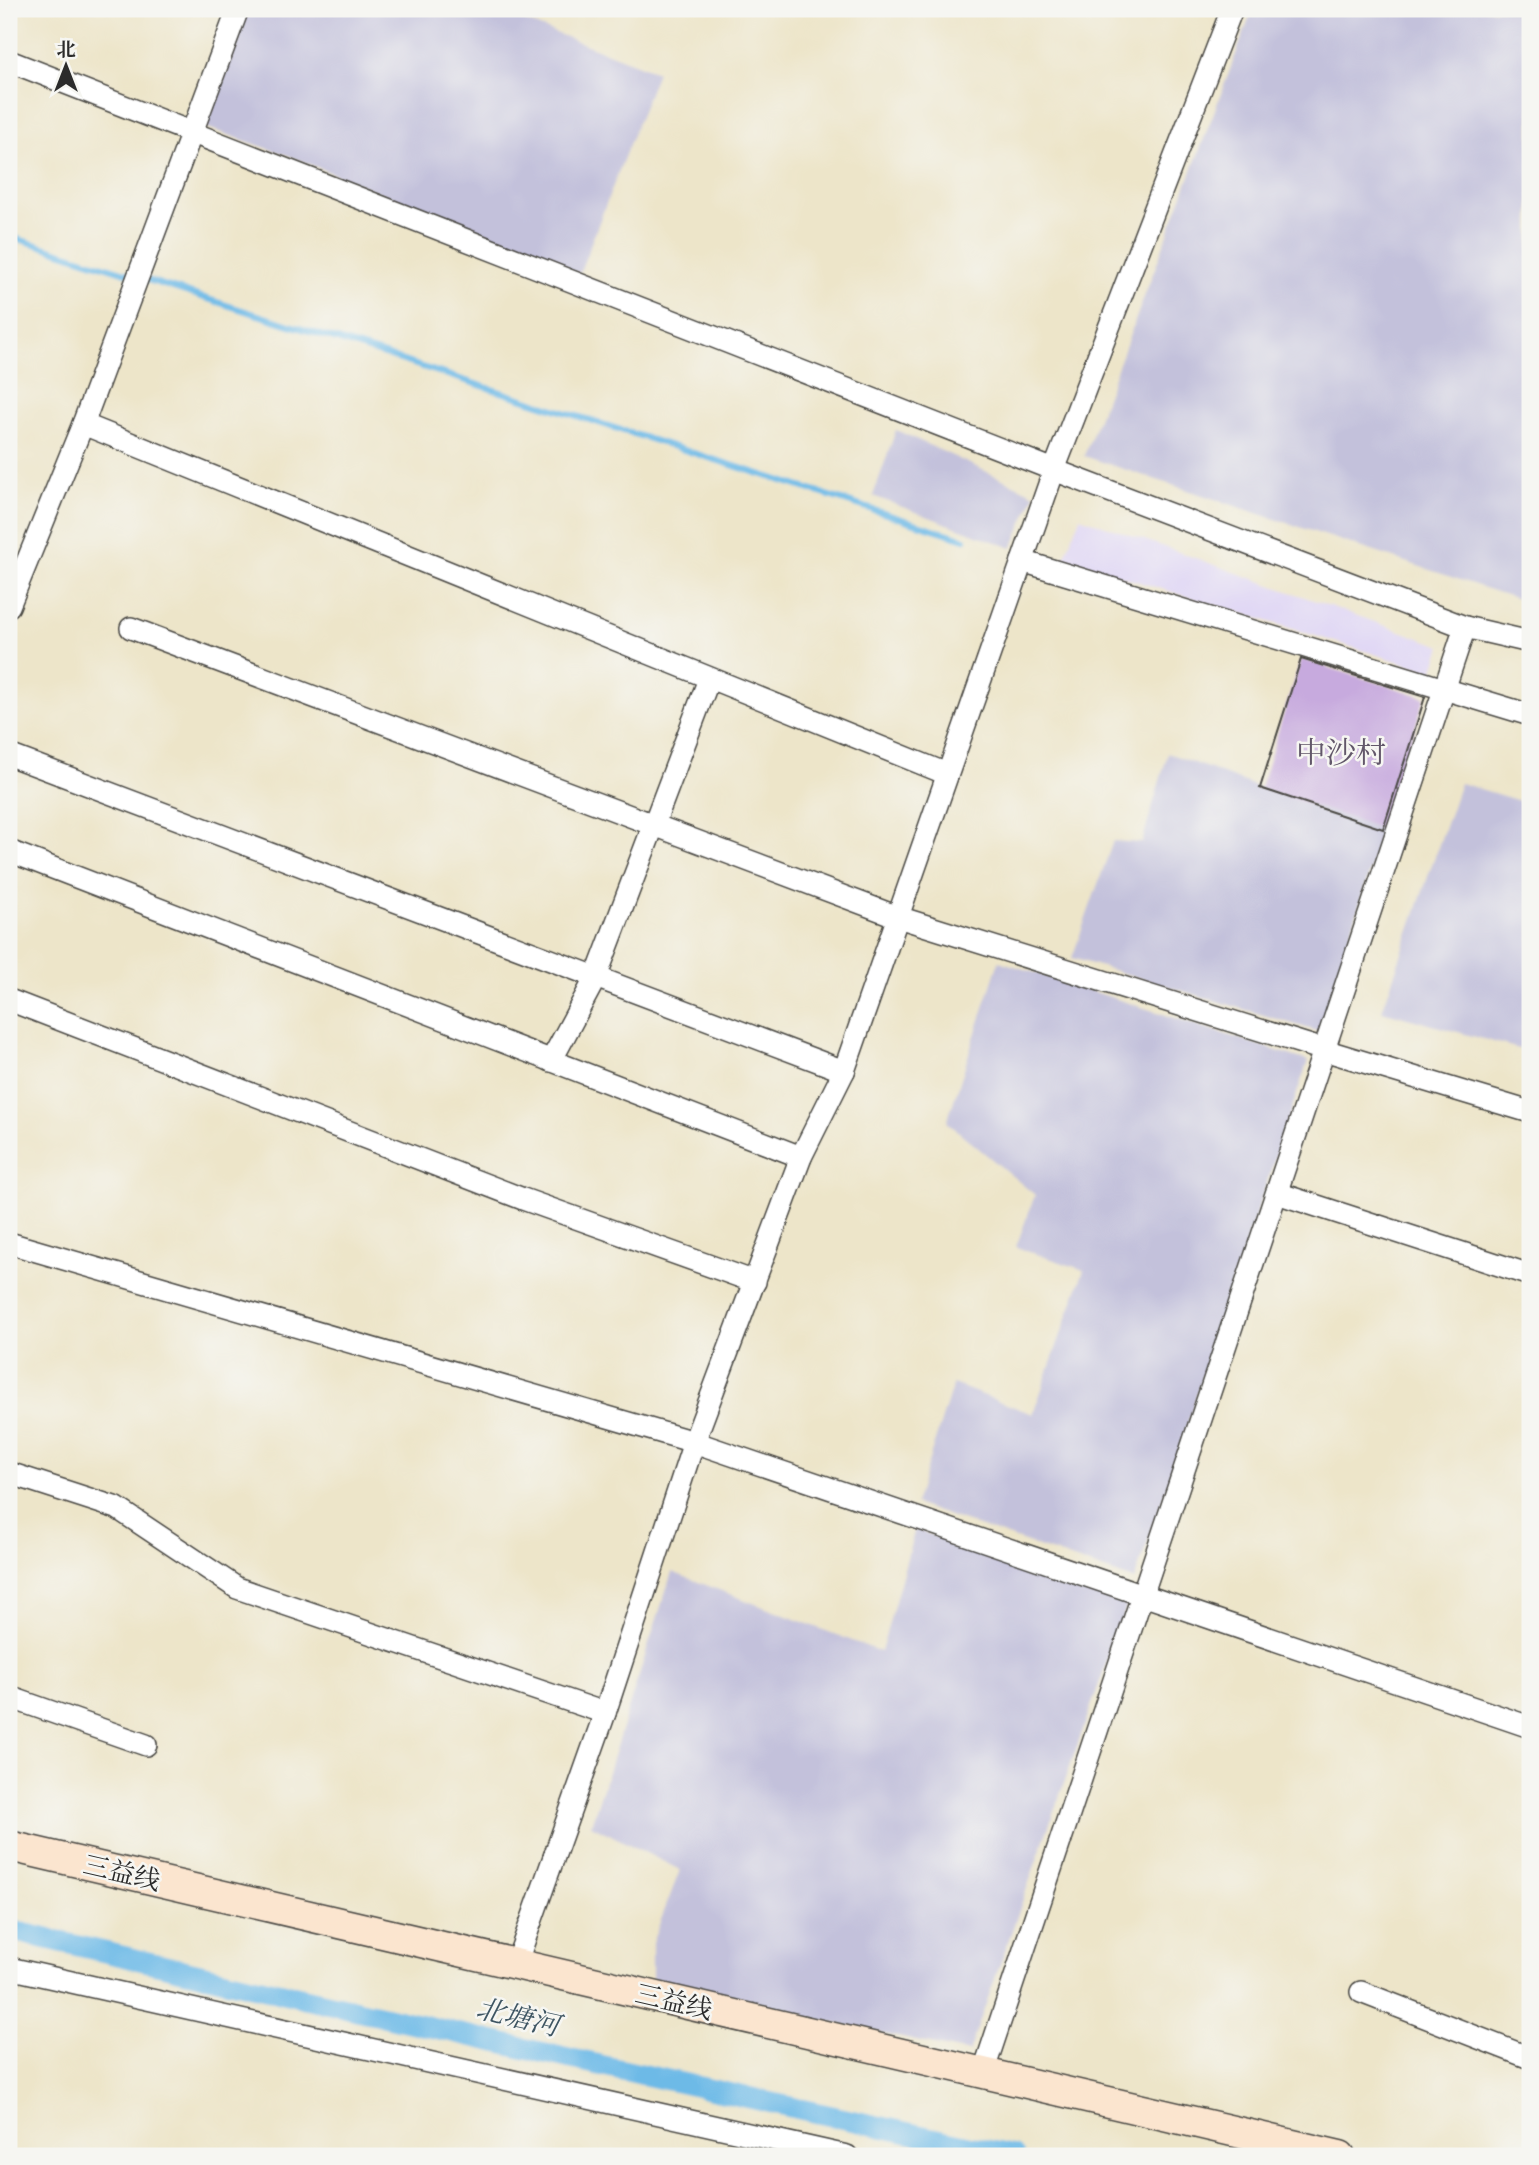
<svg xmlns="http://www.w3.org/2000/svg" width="1539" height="2165" font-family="'Gentium Book Plus','Noto Serif SC',serif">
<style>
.built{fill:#dfd5f5}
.industrial{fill:#c3c1db}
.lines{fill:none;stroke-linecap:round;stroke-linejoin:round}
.stream{stroke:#6dbae7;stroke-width:6}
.canal{stroke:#6dbae7;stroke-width:21}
.building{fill:#c7aade}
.street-casing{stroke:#484743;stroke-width:24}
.secondary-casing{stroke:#484743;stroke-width:33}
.street{stroke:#fff;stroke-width:21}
.secondary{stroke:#fbe5cf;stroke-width:30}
.labels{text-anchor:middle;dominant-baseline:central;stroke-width:5;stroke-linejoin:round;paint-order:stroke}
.street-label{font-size:26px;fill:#2b2b2b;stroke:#f6f6f2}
.water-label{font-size:28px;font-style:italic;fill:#3f5663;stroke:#f6f6f2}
.quarter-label{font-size:30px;fill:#62576a;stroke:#f6f6f2}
</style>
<rect width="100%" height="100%" fill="#f6f6f2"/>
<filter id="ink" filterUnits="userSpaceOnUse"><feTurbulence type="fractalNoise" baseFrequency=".0143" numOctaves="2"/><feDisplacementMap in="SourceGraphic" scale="14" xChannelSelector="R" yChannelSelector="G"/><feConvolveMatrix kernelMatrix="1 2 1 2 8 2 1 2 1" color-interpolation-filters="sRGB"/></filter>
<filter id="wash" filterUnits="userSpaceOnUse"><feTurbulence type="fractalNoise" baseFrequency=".00686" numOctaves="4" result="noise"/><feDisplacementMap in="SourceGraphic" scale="28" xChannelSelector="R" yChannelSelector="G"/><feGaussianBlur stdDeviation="1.57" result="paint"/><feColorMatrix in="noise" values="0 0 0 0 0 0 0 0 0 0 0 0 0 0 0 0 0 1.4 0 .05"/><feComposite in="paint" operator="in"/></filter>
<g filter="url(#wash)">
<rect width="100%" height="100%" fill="#ede5c9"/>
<polygon class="built" points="1080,517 1442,646 1433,672 1064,559"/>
<g class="industrial">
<polygon points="247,9 493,9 657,72 579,274 287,155 205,127"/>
<polygon points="1253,9 1530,9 1530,603 1084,456"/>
<polygon points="896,430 1035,494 1012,548 873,496"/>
<polygon points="1168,753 1260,788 1383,829 1320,1032 1072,958 1113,841 1142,843"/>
<polygon points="1460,783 1530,804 1530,1052 1382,1011"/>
<polygon points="999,961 1308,1061 1222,1314 1174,1468 1134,1580 915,1504 953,1384 1033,1414 1084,1270 1016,1247 1035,1195 947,1122"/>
<polygon points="915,1529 1127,1605 969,2052 652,1985 652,1943 680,1870 591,1825 672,1572 881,1652"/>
</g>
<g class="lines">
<polyline class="stream" points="9,236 965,539"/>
<polyline class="canal" points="9,1930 522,2048 1014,2156"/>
</g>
<g id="blocks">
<polygon class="building" points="1301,659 1425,697 1383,829 1260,788"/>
</g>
</g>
<g filter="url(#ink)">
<use href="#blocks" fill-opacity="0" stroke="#484743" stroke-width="2"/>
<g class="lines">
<defs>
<g id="street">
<polyline points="9,61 1054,470 1465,627 983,2073"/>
<polyline points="83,424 947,774"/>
<polyline points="1022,561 1530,715"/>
<polyline points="9,606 83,424 238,9"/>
<polyline points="1465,627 1530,642"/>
<polyline points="131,628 898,917 1324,1050 1530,1112"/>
<polyline points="9,755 844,1071"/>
<polyline points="9,851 801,1157"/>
<polyline points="9,1000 523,1199 755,1282"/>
<polyline points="551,1061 596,977 709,679"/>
<polyline points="1277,1193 1530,1275"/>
<polyline points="9,1243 694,1442 1530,1727"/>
<polyline points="9,1473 117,1508 237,1588 605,1713"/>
<polyline points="9,1697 146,1745"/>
<polyline points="516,1964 605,1713 694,1442 801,1157 844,1071 1054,470 1232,9"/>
<polyline points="9,1968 847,2156"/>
<polyline points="1361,1992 1530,2058"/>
</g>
<polyline id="secondary" points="9,1846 1340,2156"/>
</defs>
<use href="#street" class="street-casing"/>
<use href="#secondary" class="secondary-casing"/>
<use href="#street" class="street"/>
<use href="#secondary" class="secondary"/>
</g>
</g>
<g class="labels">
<g class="street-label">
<text transform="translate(122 1872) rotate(13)">三益线</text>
<text transform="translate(674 2001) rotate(13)">三益线</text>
</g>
<g class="water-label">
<text transform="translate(518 2016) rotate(13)">北塘河</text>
</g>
<g class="quarter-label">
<text x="1341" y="752">中沙村</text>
</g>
</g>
<rect width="1539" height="2165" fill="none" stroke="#f6f6f2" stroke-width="35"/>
<g transform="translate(66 66)" stroke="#f6f6f2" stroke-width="5" paint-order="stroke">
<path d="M0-5L12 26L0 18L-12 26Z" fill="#2b2b2b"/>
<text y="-10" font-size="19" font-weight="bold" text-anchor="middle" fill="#2b2b2b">北</text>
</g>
</svg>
